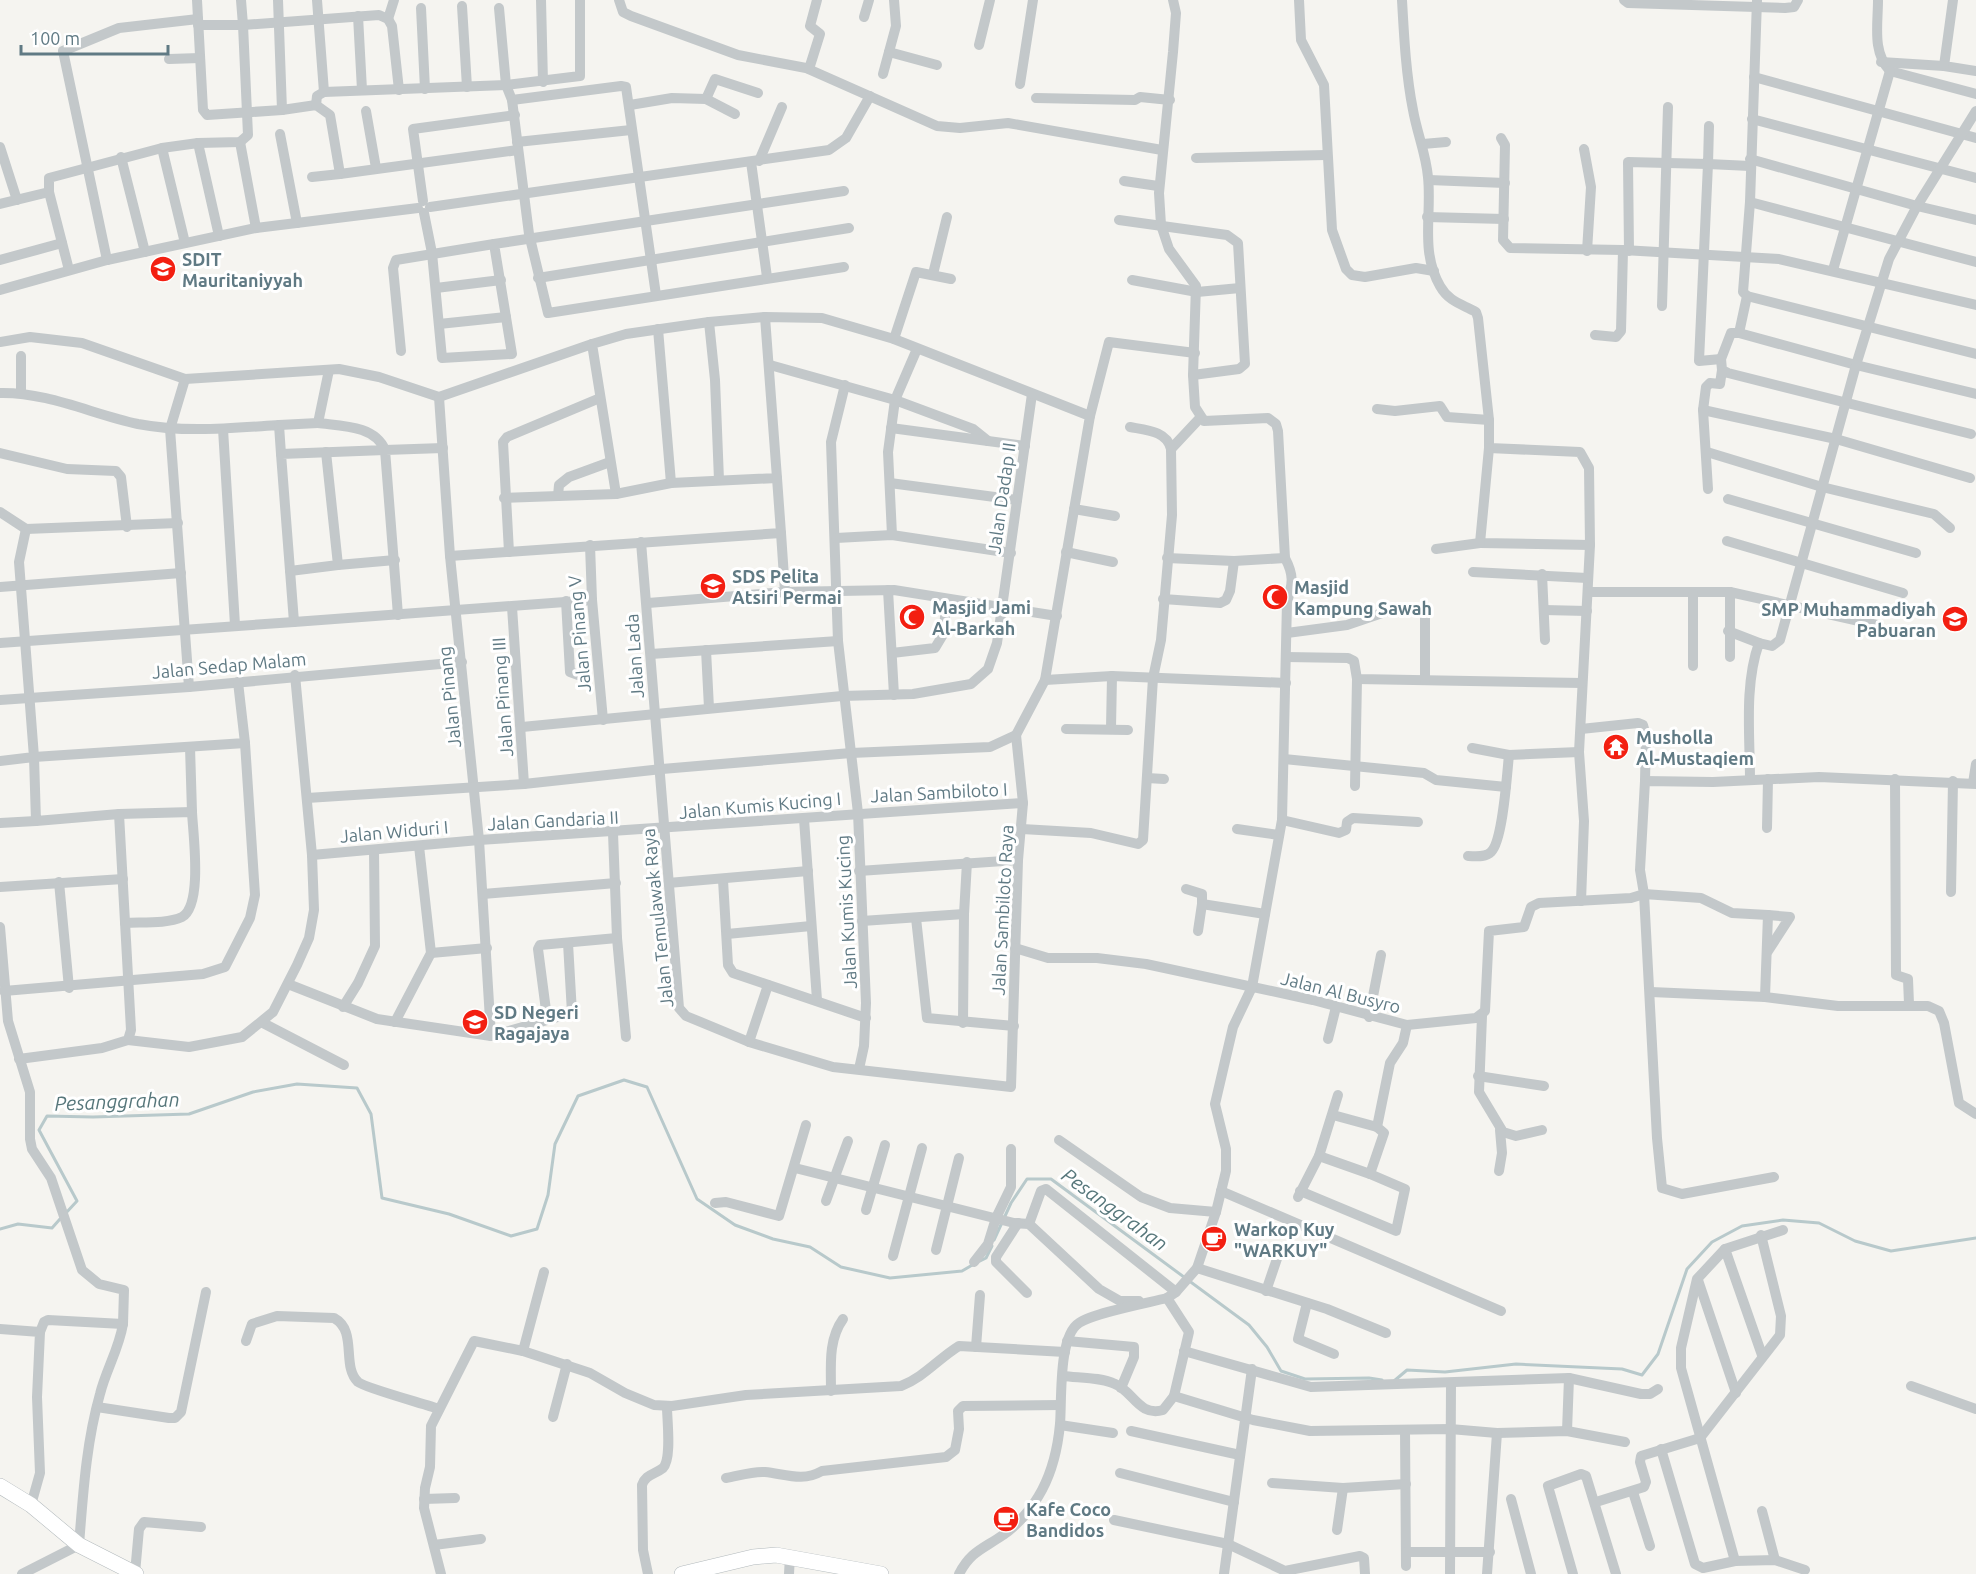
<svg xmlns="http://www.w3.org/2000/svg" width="1976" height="1574" font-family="Ubuntu,sans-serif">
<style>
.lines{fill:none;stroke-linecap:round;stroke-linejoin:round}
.stream{stroke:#b8c9cb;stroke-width:3}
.secondary-casing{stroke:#b3babd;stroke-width:16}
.street{stroke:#c3c8ca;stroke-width:10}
.secondary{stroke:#fff;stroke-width:15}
.labels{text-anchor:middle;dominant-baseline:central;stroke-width:6;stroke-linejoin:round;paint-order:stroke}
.poi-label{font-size:18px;font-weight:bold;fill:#607a84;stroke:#fff;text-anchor:start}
.street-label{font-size:18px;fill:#607a84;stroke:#fff}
.water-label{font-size:20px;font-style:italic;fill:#57777b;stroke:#fff}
</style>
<rect width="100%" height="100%" fill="#f5f4f0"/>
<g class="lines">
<g class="stream">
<polyline points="65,1214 77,1201 39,1130 47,1116 93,1117 189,1114 253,1092 297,1084 357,1088 371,1114 382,1198 449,1214 511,1236 537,1229 548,1195 555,1144 578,1096 624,1080 647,1087 697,1199 735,1225 773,1239 810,1247 841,1267 890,1278 962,1271 974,1264"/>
<polyline points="0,1229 18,1224 52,1228 60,1219"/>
<polyline points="994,1240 1011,1203 1027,1179 1051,1179 1249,1325 1267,1347 1281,1371 1305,1379 1369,1378 1382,1380"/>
<polyline points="980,1261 986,1258 992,1246"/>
<polyline points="1394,1381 1407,1370 1445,1372 1516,1364 1622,1369 1642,1375 1658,1354 1687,1269 1712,1242 1742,1226 1783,1220 1819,1223 1855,1241 1891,1251 1976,1238"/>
</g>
<defs>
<g id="secondary">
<polyline points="0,1486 31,1505 79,1545 136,1574"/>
<polyline points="682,1574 753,1557 776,1555 881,1574"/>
</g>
</defs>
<use href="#secondary" class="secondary-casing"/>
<g class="street">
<polyline points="197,0 203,110 207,115 282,110 316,105 330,115 340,174 518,150"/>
<polyline points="241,0 243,25 379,15 388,19 392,26 399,90"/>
<polyline points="278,0 282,110"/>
<polyline points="317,0 324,92"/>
<polyline points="541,0 543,82"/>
<polyline points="619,0 623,12 631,16 738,55 806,68 937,126 960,128 1008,123 1162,150"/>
<polyline points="1299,0 1301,40 1324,85 1332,230 1346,269 1352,275 1365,277 1416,268 1434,271"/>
<path d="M1402 0C1404 36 1406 75 1413 110 1417 133 1426 154 1428 177 1432 214 1420 251 1440 286 1449 302 1462 304 1476 312L1478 318 1489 420V448L1580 452 1589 468 1590 545 1579 752 1584 821 1581 901"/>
<polyline points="1624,0 1628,3 1785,8 1794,7 1798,0"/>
<path d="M1878 0C1878 25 1872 52 1890 71"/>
<polyline points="1953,0 1944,66 1976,71"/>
<polyline points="462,6 467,87"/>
<polyline points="421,8 425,89"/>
<polyline points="499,8 506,85 512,100 529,234 548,313 844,267"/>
<polyline points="358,16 362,90"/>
<polyline points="864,17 869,0"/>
<polyline points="388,19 394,0"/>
<polyline points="979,45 990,0"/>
<polyline points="889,52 937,65"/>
<polyline points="169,59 200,58"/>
<polyline points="1881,62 1944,66"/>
<polyline points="809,69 820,34 810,26 817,0"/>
<polyline points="1890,71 1976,94"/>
<polyline points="883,74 896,26 894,0"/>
<polyline points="1754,77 1976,138"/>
<polyline points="1020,84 1033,0"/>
<polyline points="1036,98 1135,100 1140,97 1170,100"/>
<polyline points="706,99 715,79 758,93"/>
<polyline points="512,100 621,86 626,87 656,295"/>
<polyline points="316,105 317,96 324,92 506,85 580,76 580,0"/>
<polyline points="630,105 672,98 706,99 735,114"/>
<polyline points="366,111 376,168"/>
<polyline points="1752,119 1976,178"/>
<polyline points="280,134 297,223"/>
<polyline points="1501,138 1505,145 1503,240 1510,248 1623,250 1779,259 1976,305"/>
<polyline points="240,142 256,228"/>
<polyline points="517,142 631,130"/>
<polyline points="198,143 219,236"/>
<polyline points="1423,144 1446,142"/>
<polyline points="0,147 17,200"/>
<polyline points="162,148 185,243"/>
<polyline points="1584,149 1591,187 1587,251"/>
<polyline points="121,157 145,252"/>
<polyline points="1196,158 1326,155"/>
<polyline points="1750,159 1917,206 1976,220"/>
<polyline points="759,161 782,107"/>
<polyline points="751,162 767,277"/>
<polyline points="1750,166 1708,164 1699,361 1721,359 1722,370 1728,373 1971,434"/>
<polyline points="312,177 340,174"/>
<polyline points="1429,180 1505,183"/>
<polyline points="1124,181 1158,186"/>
<polyline points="423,201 413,129 515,115"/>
<polyline points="1750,202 1976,262"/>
<polyline points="0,204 49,192"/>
<polyline points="430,207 829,150 846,138 870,96"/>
<polyline points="424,213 432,253 442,358 512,354 494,244 844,191"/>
<polyline points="1427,217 1504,219"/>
<polyline points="1119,220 1227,235 1238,243 1245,364 1239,369 1193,375"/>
<polyline points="1629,251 1628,162 1708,164 1709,126"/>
<polyline points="0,260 62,243"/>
<polyline points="107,260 63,51 119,28 198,19"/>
<polyline points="69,270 49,192 49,178 162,148 198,143 240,142 248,135 243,25 198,25"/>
<polyline points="1833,270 1890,71"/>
<polyline points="933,274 947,217"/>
<polyline points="538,278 849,228"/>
<polyline points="1132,280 1197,292 1240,288"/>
<polyline points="436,288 501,280"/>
<polyline points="0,290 107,260 256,228 418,208"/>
<polyline points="1747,296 1976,354"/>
<polyline points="1662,306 1668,107"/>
<polyline points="709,322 715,380 719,480"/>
<polyline points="439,324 506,317"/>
<polyline points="658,329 671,483"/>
<polyline points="1739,333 1747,296 1743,292 1750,202 1757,0"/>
<polyline points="1595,335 1616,337 1621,331 1623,250"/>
<polyline points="894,339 916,272 951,279"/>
<polyline points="0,342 30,337 82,343 185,379 339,369 379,377 439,397 592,344"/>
<polyline points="401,351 393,268 396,260 494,244"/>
<polyline points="1721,359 1731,333 1739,333 1856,365 1976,394"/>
<polyline points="770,365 895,400 973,429 988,441 1025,446"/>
<polyline points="185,379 170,429 189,687"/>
<polyline points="845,385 831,442 838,641 858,813 866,1003 864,1046 859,1069"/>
<polyline points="21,392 21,356"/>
<path d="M0 393C47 392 92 414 138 424 185 433 232 428 279 425L281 454"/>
<polyline points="439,397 450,556 479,840 491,1036"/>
<polyline points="1377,409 1395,411 1440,406 1447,417 1489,420"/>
<polyline points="1703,410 1836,439 1970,478"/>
<polyline points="1090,416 1109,342 1195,353"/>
<path d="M318 423C341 426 375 425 385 450L281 454 294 622 592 600"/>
<polyline points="279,425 318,423 329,370"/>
<polyline points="891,428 988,441"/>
<polyline points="223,429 235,625"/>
<polyline points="1489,448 1480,543 1590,545"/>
<polyline points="1171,449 1200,418"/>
<polyline points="1707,452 1822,487 1934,514 1950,528"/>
<polyline points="0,453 67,469 116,471 121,477 127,527"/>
<polyline points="890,483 1017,500"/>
<polyline points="1708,489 1703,410 1706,387 1710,383 1720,384 1722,370"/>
<polyline points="558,496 559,485 569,477 610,462"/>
<polyline points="504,498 616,494 671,483 777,478 765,317"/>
<polyline points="1728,499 1916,553"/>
<polyline points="1074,509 1115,516"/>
<polyline points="0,512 26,529 178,523"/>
<polyline points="781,533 785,592"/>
<polyline points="892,535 888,452 895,400 917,349"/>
<polyline points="836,538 892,535 1011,553"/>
<polyline points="1727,541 1903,593"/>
<polyline points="641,542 679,1008 686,1016 749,1042 833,1067 1011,1087 1018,860 1023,803 1016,735"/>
<polyline points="590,545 592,600 603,720"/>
<polyline points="1436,549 1480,543"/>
<polyline points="509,552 503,442 507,437 600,398"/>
<polyline points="1066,552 1113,562"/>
<polyline points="450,556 781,533 777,478"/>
<polyline points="1167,558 1234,561 1285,558"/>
<polyline points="338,565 395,560"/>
<polyline points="290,571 338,565 326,452"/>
<polyline points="1473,572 1587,578"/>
<polyline points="1542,574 1545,640"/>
<polyline points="0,587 181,573"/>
<polyline points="888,590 894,695"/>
<polyline points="1588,592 1730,592"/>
<polyline points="1693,594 1693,666"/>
<polyline points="1163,599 1220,603 1226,600 1230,591 1234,561"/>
<polyline points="566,601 570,672 581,676"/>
<polyline points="648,603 785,592 894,590 1057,616"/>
<polyline points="512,607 524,784"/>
<polyline points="1544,610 1587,611"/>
<polyline points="398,615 385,450 443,448"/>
<polyline points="1728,631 1759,643"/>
<polyline points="1287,633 1347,625 1394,609"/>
<polyline points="0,643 294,622"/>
<polyline points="706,650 709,708"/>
<polyline points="892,653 935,648 944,633 946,599"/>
<polyline points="651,654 838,641"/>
<polyline points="1286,657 1348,658 1354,661 1357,679 1582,683"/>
<polyline points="1730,657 1730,592 1877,625"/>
<polyline points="1045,680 1112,676 1286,683"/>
<polyline points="1425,680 1425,606"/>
<polyline points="0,700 189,687 462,662"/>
<polyline points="522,727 842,696 913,694 971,684 988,669 997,643 1032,394"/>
<polyline points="1111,728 1112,676"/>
<polyline points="1066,729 1128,730"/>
<polyline points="1581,729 1638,723 1643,725 1646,736 1645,781"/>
<polyline points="190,747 192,812"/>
<polyline points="1472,748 1509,755 1579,752"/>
<polyline points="1284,759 1424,773 1436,780 1506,787"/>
<polyline points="0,761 34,757 19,562 26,529"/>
<polyline points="1147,778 1164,779"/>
<polyline points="1895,779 1896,975 1908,979 1909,1004"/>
<path d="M1750 780C1750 736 1744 685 1759 643L1772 646 1780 640 1856 365 1889 259 1917 206 1976 111"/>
<polyline points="1973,783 1976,764"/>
<polyline points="1355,786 1357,679"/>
<polyline points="307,798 524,784 662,769 851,753 990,747 1016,735 1045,680 1090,416 894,339 822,318 765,317 709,322 626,334 592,344 616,494"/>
<path d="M119 814 192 812C193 834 203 905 182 917 167 924 142 922 125 923"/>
<polyline points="804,819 817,1000"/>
<polyline points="1282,820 1339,833 1346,830 1347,822 1353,818 1418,822"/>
<polyline points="0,823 36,821"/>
<polyline points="1767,828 1768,779"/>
<path d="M1022 829 1091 833 1138 844 1143 840 1153 678 1161 640 1172 515 1171 449C1167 431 1146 430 1130 427"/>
<polyline points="1237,829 1279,835"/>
<polyline points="613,833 617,938 626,1037"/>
<polyline points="312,855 479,840 1023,803"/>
<path d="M1468 856C1475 856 1485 858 1491 852 1503 841 1507 773 1509 755"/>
<polyline points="859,871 1018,860"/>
<polyline points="723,880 728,965 733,973 866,1018"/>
<polyline points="59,882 69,988"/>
<polyline points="668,883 808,871"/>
<polyline points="0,887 123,879"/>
<polyline points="1186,889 1202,894 1202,904 1265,914"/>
<polyline points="1951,892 1953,781"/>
<polyline points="483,894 616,883"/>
<polyline points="916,918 927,1018 1014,1026"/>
<polyline points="862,921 964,914"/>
<polyline points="0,927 8,1021 30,1092 30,1139 32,1149 51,1178 82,1270 99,1284 124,1290 123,1324"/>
<polyline points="1198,931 1202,904"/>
<polyline points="727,934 811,926"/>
<polyline points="1015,948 1048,958 1097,958 1146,964 1313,1000 1407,1025 1476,1018 1485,1011 1489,931 1524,927 1531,907 1539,903 1631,898 1644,894 1640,870 1645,781 1713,782 1819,777 1976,784"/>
<polyline points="1768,951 1790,917 1768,915"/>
<polyline points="431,953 487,948"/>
<polyline points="288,984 377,1019 491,1036 572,1013 568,943"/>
<polyline points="4,991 203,974 225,967 250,918 255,895 245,743"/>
<polyline points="1651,992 1765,997 1838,1006 1928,1006 1939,1011 1944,1023 1959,1103 1976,1114"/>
<polyline points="1765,997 1768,915 1732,913 1701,898 1644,894 1657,1138 1662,1188 1682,1194 1774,1177"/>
<polyline points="343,1007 358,983 375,946 374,850"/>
<polyline points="1482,1016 1479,1092 1503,1132 1516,1136 1542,1130"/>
<polyline points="1369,1017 1381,955"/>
<polyline points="547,1018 538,949 540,945 617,938"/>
<polyline points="395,1022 431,953 419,846"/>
<polyline points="263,1023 344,1065"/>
<polyline points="963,1023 964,914 967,862"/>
<polyline points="1328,1039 1336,1007"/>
<polyline points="128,1040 189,1047 242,1037 273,1012 297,965 309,938 314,910 312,855 295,675"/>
<polyline points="749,1042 768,985"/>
<polyline points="19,1059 102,1048 128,1040 131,1030 119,814 36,821 34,757 245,743 238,682"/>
<polyline points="1478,1076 1544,1086"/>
<polyline points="1333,1115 1377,1127"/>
<polyline points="1059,1140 1141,1197 1170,1208 1216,1212"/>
<polyline points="1319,1156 1338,1095"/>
<polyline points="795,1168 1014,1223 1029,1224 1099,1289 1120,1301 1139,1301"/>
<polyline points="1499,1171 1502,1153 1500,1130"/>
<polyline points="1221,1191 1501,1311"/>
<polyline points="1300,1191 1396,1231 1405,1189 1370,1174"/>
<polyline points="1298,1197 1319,1156 1370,1174 1384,1133 1377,1127 1390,1063 1403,1043 1407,1025"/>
<polyline points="826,1201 848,1141"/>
<polyline points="715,1203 726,1202 779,1216 806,1125"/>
<polyline points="866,1210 885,1145"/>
<polyline points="1018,1223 996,1257 996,1262 1027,1293"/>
<polyline points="1029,1224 1041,1191 1046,1189 1176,1292"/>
<polyline points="1783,1230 1725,1249 1697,1279 1681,1348 1681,1368 1735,1561 1775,1560 1805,1570"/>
<polyline points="1725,1249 1762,1355"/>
<polyline points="936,1250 959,1158"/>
<polyline points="893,1256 922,1148"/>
<polyline points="974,1262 988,1244 996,1218 1011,1187 1011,1149"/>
<polyline points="1197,1268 1327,1309 1386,1333"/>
<polyline points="1698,1280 1736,1393"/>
<polyline points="1266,1291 1281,1247"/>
<polyline points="1167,1298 1189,1332 1174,1396"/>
<polyline points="1307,1303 1298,1339 1334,1354"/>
<polyline points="0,1329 40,1332 37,1397 40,1473 31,1505"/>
<path d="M246 1341 252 1324 277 1316 334 1318C358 1331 341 1366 358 1382 365 1388 425 1404 439 1409"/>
<polyline points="1067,1341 1134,1347 1134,1357 1121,1388"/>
<polyline points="976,1347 980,1295"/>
<path d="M523 1351 590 1373 625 1393 654 1405 672 1406 746 1395 901 1386C924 1377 938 1359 959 1346L1065 1352"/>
<polyline points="1184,1351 1311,1387 1569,1378 1641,1394 1650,1394 1658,1389"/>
<path d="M1063 1376C1079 1378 1101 1377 1115 1384 1133 1391 1139 1417 1163 1410L1174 1396 1253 1420 1310 1431 1450 1429 1497 1433 1567 1431 1625 1442"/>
<polyline points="1911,1386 1976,1409"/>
<path d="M831 1391C831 1366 828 1340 843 1319"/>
<polyline points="97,1407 169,1418 175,1418 181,1412 206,1292"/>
<polyline points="553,1417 567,1364"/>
<polyline points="1060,1425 1113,1433"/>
<polyline points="1405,1430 1406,1566"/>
<polyline points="1131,1431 1240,1455"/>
<polyline points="1567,1431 1569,1378"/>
<polyline points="1661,1449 1695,1564 1703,1568 1735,1561"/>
<polyline points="1120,1473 1234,1502"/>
<path d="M726 1478C738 1476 752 1471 765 1472 785 1474 803 1482 822 1471L946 1457 955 1450 959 1429 958 1411 963 1406 1060 1405"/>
<polyline points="1272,1483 1343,1488 1406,1484"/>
<polyline points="1633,1492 1650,1546"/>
<polyline points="424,1499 455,1498"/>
<polyline points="1511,1499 1531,1574"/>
<polyline points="1596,1502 1644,1487 1646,1482 1640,1462 1641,1456 1700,1438 1780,1335 1781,1316 1761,1235"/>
<polyline points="1762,1511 1775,1560"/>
<polyline points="1114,1520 1228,1544 1285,1571 1360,1556 1364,1558 1365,1574"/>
<polyline points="1337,1530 1343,1488"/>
<polyline points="434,1545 481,1539"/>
<polyline points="1406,1552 1490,1552"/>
<polyline points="135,1573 139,1529 144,1522 201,1527"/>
<path d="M22 1574 79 1545C83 1495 86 1443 100 1394 106 1370 119 1349 123 1324L48 1320 44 1322 40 1332"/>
<polyline points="441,1574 424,1508 425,1488 430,1467 431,1426 474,1341 523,1351 544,1272"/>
<path d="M648 1574 643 1550 642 1485C646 1474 654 1475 663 1468 672 1459 667 1420 667 1407"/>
<polyline points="789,1574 790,1556"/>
<path d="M959 1574C971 1551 983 1549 1003 1535 1018 1525 1033 1507 1042 1490 1052 1471 1058 1446 1060 1424 1062 1401 1058 1336 1079 1323 1093 1313 1147 1303 1167 1298L1176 1292 1197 1268 1216 1212 1226 1171V1149L1215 1104 1233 1027 1252 987 1282 820 1287 602C1293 583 1294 575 1285 558L1278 431 1276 424 1268 418 1204 421 1195 407 1193 375 1196 286 1169 249 1161 225 1159 193 1173 52 1176 13 1173 0"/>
<polyline points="1224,1574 1252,1369"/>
<polyline points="1450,1574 1451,1384"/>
<polyline points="1487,1574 1497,1433"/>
<polyline points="1573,1574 1548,1486 1581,1474 1586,1476 1616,1574"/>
</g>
<use href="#secondary" class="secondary"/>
</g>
<defs>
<symbol id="school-disc" viewBox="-11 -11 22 22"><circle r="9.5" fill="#f31f11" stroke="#fff"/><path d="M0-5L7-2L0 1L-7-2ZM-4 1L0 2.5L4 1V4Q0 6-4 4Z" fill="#fff"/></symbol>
<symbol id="mosque-disc" viewBox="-11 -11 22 22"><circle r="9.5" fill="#f31f11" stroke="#fff"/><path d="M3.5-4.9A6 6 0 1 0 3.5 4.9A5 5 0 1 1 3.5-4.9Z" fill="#fff"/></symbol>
<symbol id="temple-disc" viewBox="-11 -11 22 22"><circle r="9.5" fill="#f31f11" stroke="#fff"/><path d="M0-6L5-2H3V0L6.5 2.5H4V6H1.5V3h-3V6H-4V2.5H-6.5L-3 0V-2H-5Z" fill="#fff"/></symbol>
<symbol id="cafe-disc" viewBox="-11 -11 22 22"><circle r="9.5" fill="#f31f11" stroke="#fff"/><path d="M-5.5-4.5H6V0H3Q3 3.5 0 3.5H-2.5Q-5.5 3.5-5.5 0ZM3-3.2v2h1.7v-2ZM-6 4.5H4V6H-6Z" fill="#fff"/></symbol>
</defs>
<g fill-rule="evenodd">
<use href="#school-disc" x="148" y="254" width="30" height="30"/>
<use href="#school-disc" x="698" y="571" width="30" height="30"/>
<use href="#mosque-disc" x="1260" y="582" width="30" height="30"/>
<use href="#mosque-disc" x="897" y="602" width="30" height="30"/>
<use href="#school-disc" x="1940" y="604" width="30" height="30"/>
<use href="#temple-disc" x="1601" y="732" width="30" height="30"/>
<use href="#school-disc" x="460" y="1007" width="30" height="30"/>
<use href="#cafe-disc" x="1199" y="1224" width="30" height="30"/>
<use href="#cafe-disc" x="991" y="1504" width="30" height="30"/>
</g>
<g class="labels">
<g class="poi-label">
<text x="182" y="259">SDIT<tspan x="182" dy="21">Mauritaniyyah</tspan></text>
<text x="732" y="576">SDS Pelita<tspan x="732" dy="21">Atsiri Permai</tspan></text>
<text x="1294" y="587">Masjid<tspan x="1294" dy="21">Kampung Sawah</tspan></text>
<text x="932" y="607">Masjid Jami<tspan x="932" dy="21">Al-Barkah</tspan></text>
<text x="1936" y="609" text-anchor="end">SMP Muhammadiyah<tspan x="1936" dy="21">Pabuaran</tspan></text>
<text x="1636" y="737">Musholla<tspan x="1636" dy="21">Al-Mustaqiem</tspan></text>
<text x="494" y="1012">SD Negeri<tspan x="494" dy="21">Ragajaya</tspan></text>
<text x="1234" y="1229">Warkop Kuy<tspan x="1234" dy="21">"WARKUY"</tspan></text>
<text x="1026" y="1509">Kafe Coco<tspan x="1026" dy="21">Bandidos</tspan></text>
</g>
<g class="street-label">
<text transform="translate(1001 498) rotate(-82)">Jalan Dadap II</text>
<text transform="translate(579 634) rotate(-95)">Jalan Pinang V</text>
<text transform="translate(634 656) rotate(-94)">Jalan Lada</text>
<text transform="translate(229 665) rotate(-5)">Jalan Sedap Malam</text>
<text transform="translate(449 697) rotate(-96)">Jalan Pinang</text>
<text transform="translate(502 697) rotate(-94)">Jalan Pinang III</text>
<text transform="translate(939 792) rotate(-3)">Jalan Sambiloto I</text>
<text transform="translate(760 805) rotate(-5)">Jalan Kumis Kucing I</text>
<text transform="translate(553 820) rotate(-3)">Jalan Gandaria II</text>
<text transform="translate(394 831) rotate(-5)">Jalan Widuri I</text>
<text transform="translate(1002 910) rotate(-87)">Jalan Sambiloto Raya</text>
<text transform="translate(846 912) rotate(-93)">Jalan Kumis Kucing</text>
<text transform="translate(657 918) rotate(-96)">Jalan Temulawak Raya</text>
<text transform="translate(1341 992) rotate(14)">Jalan Al Busyro</text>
</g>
<g class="water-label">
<text transform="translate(117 1101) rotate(-2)">Pesanggrahan</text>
<text transform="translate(1115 1209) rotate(36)">Pesanggrahan</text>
</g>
</g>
<path d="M21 45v9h147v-9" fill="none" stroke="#607a84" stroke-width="3"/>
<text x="30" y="45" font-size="18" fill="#607a84" stroke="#ffffff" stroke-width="4.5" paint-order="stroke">100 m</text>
</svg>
